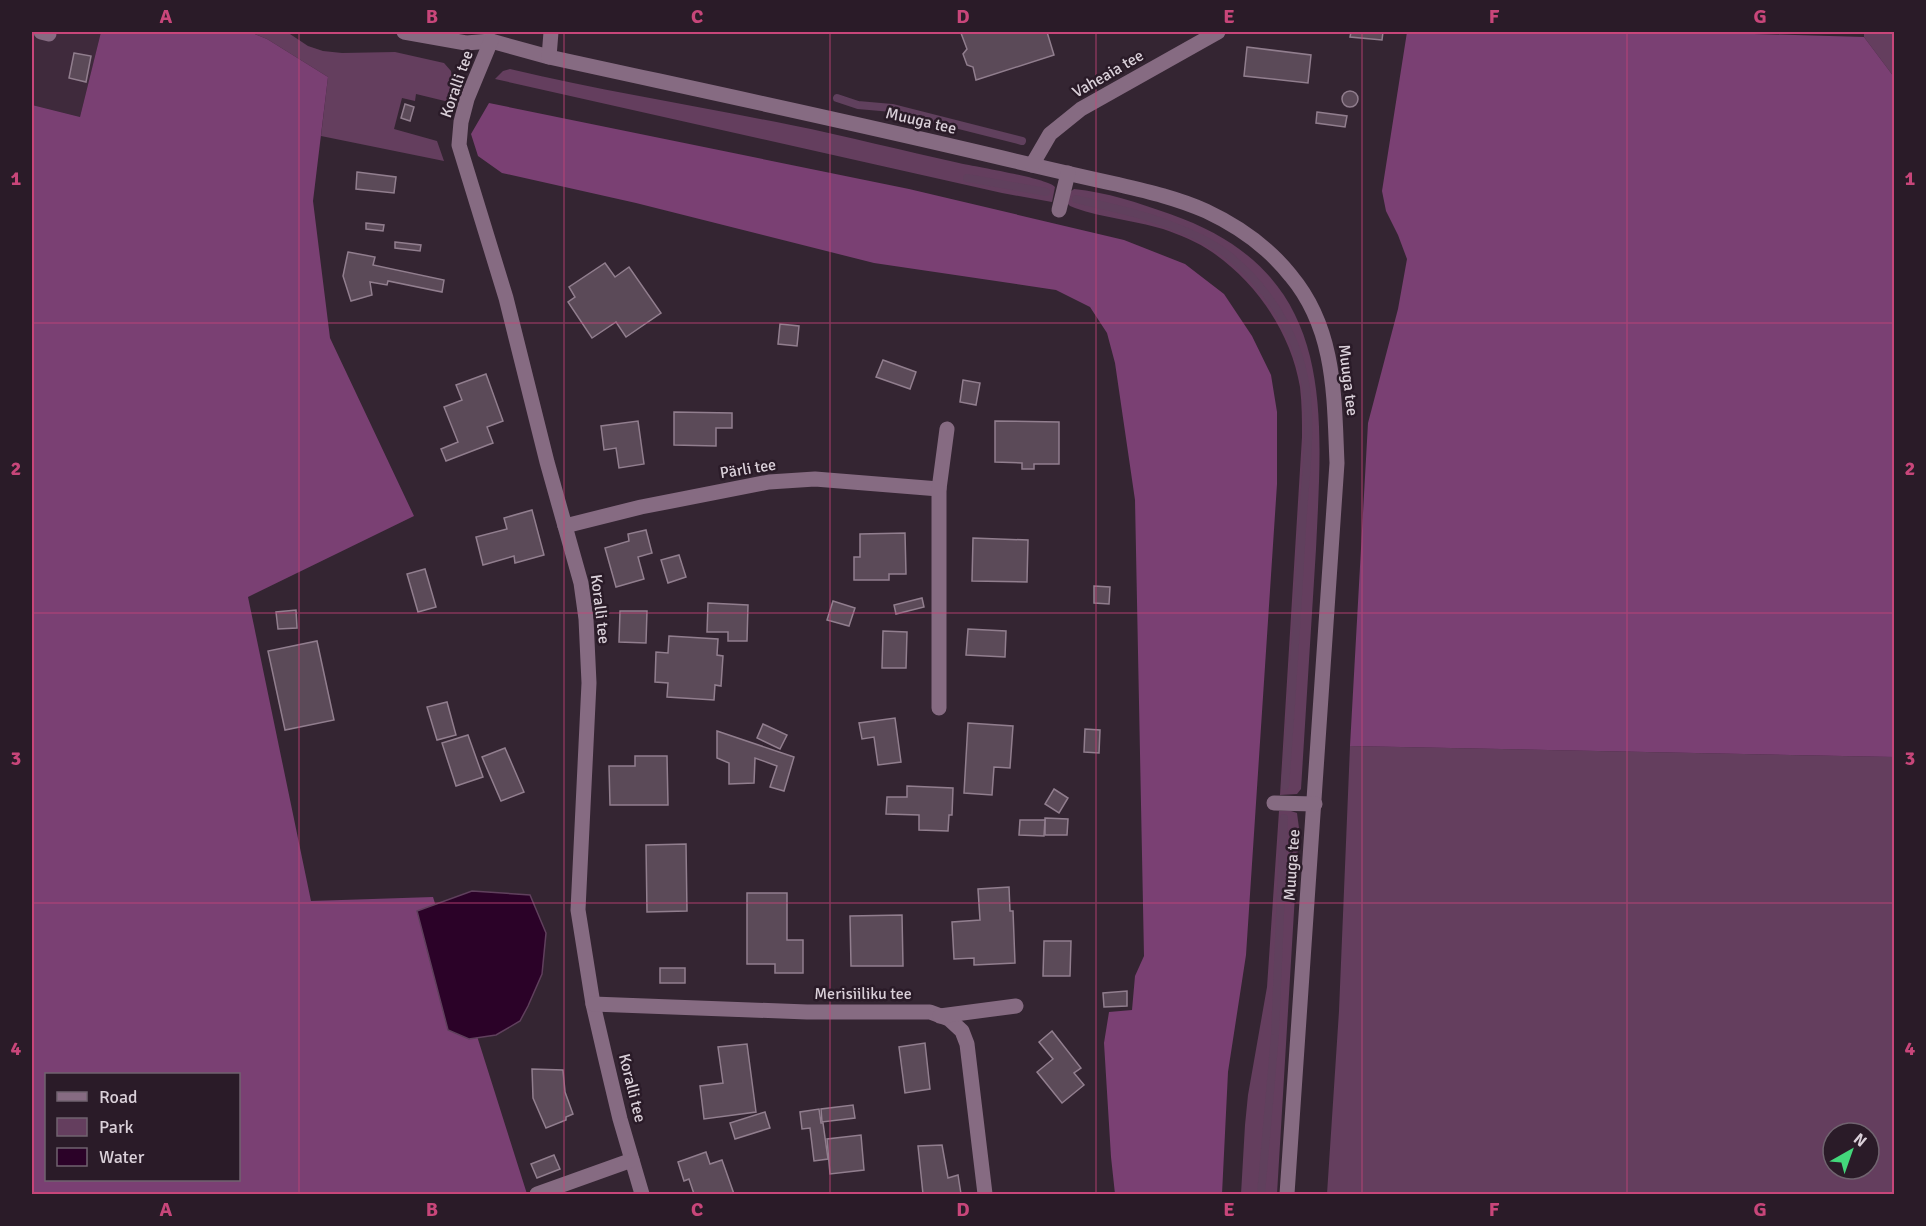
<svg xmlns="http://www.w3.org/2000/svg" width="1926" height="1226" font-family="Signika,sans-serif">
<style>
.built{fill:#3f2a3c}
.green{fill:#643e5e;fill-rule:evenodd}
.forest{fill:#7a4073;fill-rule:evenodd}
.water{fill:#2b0228;stroke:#60405d;stroke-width:1.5}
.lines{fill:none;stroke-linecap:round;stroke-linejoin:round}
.stream{stroke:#60405d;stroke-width:8}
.building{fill:#5b4a58;stroke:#917e8e;stroke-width:1.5}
.minor{stroke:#866b82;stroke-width:15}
.grid{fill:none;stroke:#c8467a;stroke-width:1.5;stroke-opacity:0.55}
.labels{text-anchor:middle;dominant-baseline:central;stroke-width:5;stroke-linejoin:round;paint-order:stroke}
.street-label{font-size:16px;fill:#dad0d9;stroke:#2a1b28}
.neatline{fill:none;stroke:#c8467a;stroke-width:2}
.grid-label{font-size:20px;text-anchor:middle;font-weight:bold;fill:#c8467a}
</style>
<rect width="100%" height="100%" fill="#342532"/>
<polygon class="built" points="32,32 101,32 80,117 32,105"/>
<g class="green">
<polygon points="250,32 287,32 308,46 323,51 342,53 395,52 444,63 451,71 453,87 449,102 416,94 415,101 402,98 394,129 437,141 444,161 321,136 328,77 267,39"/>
<polygon points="1864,32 1894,32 1894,77 1864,37"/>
<path d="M510 69C603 91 697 106 791 125 847 136 903 151 959 163 976 167 1047 178 1055 187L1052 202 1002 193 495 79 503 71Z"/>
<path d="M1074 189C1106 192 1139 203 1170 214 1336 272 1323 403 1316 549 1311 629 1306 709 1301 789L1297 794 1280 795 1302 437C1302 421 1302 404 1300 387 1291 333 1257 283 1212 252 1198 242 1180 235 1163 229 1134 220 1096 217 1070 206L1067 203 1070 192Z"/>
<path d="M1350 746 1894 757V1194H1327L1339 1011ZM1833 1133H1869V1169H1833Z"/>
<polygon points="1279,811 1291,811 1297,813 1299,828 1277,1194 1241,1194 1245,1125 1248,1095 1267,987"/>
</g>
<g class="forest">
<path d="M101 32H250L267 39 328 77 313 201 330 338 414 516 248 597 311 901 433 897 527 1194H32V105L80 117ZM46 1074H238V1180H46Z"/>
<polygon points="1407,32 1684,32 1864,37 1894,77 1894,757 1350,746 1368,423 1398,309 1407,259 1398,235 1386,211 1382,191"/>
<polygon points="489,103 909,189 1124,240 1185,264 1224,294 1252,336 1271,375 1277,412 1277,484 1246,955 1228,1072 1222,1194 1115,1194 1111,1157 1104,1043 1109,1012 1132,1010 1135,976 1144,956 1135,500 1115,363 1107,333 1090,307 1056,290 874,263 636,203 502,173 478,156 471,134"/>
</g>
<polygon class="water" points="472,891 530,895 546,933 542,974 528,1006 520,1021 496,1035 469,1039 448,1030 417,911"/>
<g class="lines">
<g class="stream">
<polyline points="837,98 858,105 892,108 1022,141"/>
<polyline points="967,178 1046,192"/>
<path d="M1076 199C1103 206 1132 211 1159 221 1182 229 1209 240 1228 255 1276 294 1306 349 1308 411 1310 450 1304 490 1302 529 1297 615 1292 700 1285 786"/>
<polyline points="1261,1194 1275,1035 1284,818"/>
</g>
</g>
<g class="building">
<polygon points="968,32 1047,32 1054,55 976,80 973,67 967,65 963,54 967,49 961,33"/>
<polygon points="1351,32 1383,32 1382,40 1350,37"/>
<polygon points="1247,47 1311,55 1308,83 1244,76"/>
<polygon points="74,53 91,56 86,82 69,78"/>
<circle cx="1350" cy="99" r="8"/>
<polygon points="405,104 414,107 410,121 401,118"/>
<polygon points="1317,112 1347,116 1345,127 1316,123"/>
<polygon points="357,172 396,177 394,193 356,189"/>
<polygon points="366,223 384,225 383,231 366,229"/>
<polygon points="395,242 421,245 420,251 395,248"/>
<polygon points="348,252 375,257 373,265 444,280 442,292 388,281 387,285 370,282 372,295 351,301 343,276"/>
<polygon points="605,263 615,277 629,267 661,313 626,337 616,322 592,338 568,302 575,297 569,287"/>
<polygon points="780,324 799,326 797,346 778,344"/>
<polygon points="883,360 916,372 910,389 876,377"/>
<polygon points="486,374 503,421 487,427 493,443 446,461 441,449 458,442 444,407 462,400 456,385"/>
<polygon points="963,380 980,383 976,405 960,402"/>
<polygon points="674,412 732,413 732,428 716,428 716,446 674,445"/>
<polygon points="638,421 644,464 619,468 616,448 604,450 601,426"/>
<polygon points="995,421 1059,422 1059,464 1034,464 1034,469 1022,469 1022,463 995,462"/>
<polygon points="532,510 544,555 515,563 514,556 483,565 476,537 507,529 504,518"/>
<polygon points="646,530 652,553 638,557 644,579 616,587 605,548 629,541 628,534"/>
<polygon points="905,533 906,574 889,574 889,580 854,580 854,557 860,557 860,534"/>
<polygon points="973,538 1028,540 1027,582 972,581"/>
<polygon points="679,555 686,577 668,583 661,560"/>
<polygon points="425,569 436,607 418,612 407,574"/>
<polygon points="1094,586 1110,587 1109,604 1094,603"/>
<polygon points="922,598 924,607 896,614 894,605"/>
<polygon points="833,601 855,608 849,626 827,620"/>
<polygon points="708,603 748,605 747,641 728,641 728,632 707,632"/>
<polygon points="296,610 297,628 278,629 276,612"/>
<polygon points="620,611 647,611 646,643 619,642"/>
<polygon points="968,629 1006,631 1005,657 966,655"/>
<polygon points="883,631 907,632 906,668 882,668"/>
<polygon points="669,636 718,639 717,655 723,656 721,686 715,685 714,700 667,697 668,683 655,682 656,652 668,653"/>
<polygon points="317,641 334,720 285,730 268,651"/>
<polygon points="447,702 456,735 437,740 427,707"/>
<polygon points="895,718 901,762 878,765 874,737 862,739 859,723"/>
<polygon points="968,723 1013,726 1010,768 994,767 992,795 964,793"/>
<polygon points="763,724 787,735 780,749 757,738"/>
<polygon points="1085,729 1100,730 1099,753 1084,752"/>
<polygon points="717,731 794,757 784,791 770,787 777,766 755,758 754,783 729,784 729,763 717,758"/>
<polygon points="468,735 483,777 456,786 442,743"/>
<polygon points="505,748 524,792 501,801 482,757"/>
<polygon points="635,756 667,756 668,805 610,805 609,766 635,766"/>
<polygon points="907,786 953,788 952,815 949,815 948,831 919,830 919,815 886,814 887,797 907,797"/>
<polygon points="1054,789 1068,798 1059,813 1045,804"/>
<polygon points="1045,818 1068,819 1067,835 1045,835"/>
<polygon points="1020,820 1045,820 1044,836 1019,835"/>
<polygon points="686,844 687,911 647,912 646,845"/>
<polygon points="1009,887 1010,911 1013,911 1015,963 974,965 974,958 954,959 952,922 980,920 978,889"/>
<polygon points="747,893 787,893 787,940 803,940 803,973 775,973 775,964 747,964"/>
<polygon points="902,915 903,966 851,966 850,916"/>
<polygon points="1044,941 1071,941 1070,976 1043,976"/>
<rect x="660" y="968" width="25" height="15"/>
<polygon points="1127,991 1127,1006 1104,1007 1103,993"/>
<polygon points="1052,1031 1081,1068 1074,1073 1084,1085 1062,1103 1037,1072 1053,1059 1039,1042"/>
<polygon points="925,1043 930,1089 905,1093 899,1047"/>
<polygon points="747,1044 756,1112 704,1119 700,1086 723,1083 718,1047"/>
<polygon points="532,1069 563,1070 565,1092 573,1114 566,1117 566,1120 546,1128 533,1098"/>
<polygon points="853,1105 855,1118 822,1122 821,1109"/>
<polygon points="819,1109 821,1123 823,1123 828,1159 814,1161 810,1128 802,1129 800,1112"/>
<polygon points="765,1112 770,1128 735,1139 730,1123"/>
<polygon points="861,1135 864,1170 830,1174 827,1139"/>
<polygon points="942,1145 948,1178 958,1175 961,1194 923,1194 918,1146"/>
<polygon points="706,1152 710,1164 722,1160 734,1194 694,1194 689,1179 684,1181 678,1162"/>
<polygon points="554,1155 560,1169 537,1178 531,1164"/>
</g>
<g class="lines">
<g class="minor">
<polyline points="41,32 49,34"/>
<path d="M404 32 466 43 491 41 549 57C704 91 861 124 1015 161 1049 169 1083 177 1116 184 1146 191 1177 198 1206 211 1238 226 1269 248 1291 276 1336 330 1334 397 1337 463L1287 1194"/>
<polyline points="491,41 467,99 461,122 459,145 506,298 547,462 581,583 586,619 589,683 578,910 593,1004 605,1056 620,1119 642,1194"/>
<polyline points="549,57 551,32"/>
<polyline points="1032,165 1050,134 1081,109 1218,32"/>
<polyline points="1059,210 1068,173"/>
<polyline points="565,526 641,507 769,482 815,479 939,489"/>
<polyline points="939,708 939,489 947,429"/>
<polyline points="1274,803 1315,804"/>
<polyline points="593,1004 807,1012 930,1012 949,1019 962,1031 967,1044 985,1194"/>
<polyline points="940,1016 1016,1006"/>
<polyline points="537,1194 632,1160"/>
</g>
</g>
<path class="grid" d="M299 32V1194M564 32V1194M830 32V1194M1096 32V1194M1362 32V1194M1627 32V1194M32 323H1894M32 613H1894M32 903H1894"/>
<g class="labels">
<g class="street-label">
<text transform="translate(1108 74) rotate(-30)">Vaheaia tee</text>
<text transform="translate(457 84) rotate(-71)">Koralli tee</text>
<text transform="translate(921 121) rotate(13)">Muuga tee</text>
<text transform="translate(1348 380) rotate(83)">Muuga tee</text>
<text transform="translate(748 469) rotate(-9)">Pärli tee</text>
<text transform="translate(600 609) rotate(83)">Koralli tee</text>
<text transform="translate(1292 865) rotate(-86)">Muuga tee</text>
<text x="863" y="994">Merisiiliku tee</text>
<text transform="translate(632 1088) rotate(76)">Koralli tee</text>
</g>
</g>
<rect width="1926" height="1226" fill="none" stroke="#2a1b28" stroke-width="66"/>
<rect x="45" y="1073" width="195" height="108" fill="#2a1b28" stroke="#70636f" stroke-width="1.5"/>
<rect x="57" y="1092" width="30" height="9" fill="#866b82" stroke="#70636f" stroke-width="1.5"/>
<text x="99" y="1103" font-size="18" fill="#dad0d9">Road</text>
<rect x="57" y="1118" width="30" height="18" fill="#643e5e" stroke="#70636f" stroke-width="1.5"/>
<text x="99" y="1133" font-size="18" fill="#dad0d9">Park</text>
<rect x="57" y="1148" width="30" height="18" fill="#2b0228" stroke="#70636f" stroke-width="1.5"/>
<text x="99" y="1163" font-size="18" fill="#dad0d9">Water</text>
<g transform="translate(1851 1151) rotate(40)"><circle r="28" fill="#2a1b28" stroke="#70636f" stroke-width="1.5"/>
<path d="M0-4.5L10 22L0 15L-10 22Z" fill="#43d77b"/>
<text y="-9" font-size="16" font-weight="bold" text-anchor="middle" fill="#dad0d9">N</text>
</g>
<rect x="33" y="33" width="1860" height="1160" class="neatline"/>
<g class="grid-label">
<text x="166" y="23">A</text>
<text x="432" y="23">B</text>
<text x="697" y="23">C</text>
<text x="963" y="23">D</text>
<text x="1229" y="23">E</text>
<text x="1494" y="23">F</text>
<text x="1760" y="23">G</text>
<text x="16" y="185">1</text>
<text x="1910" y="185">1</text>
<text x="16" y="475">2</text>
<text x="1910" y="475">2</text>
<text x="16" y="765">3</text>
<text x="1910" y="765">3</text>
<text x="16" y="1055">4</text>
<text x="1910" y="1055">4</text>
<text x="166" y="1216">A</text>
<text x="432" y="1216">B</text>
<text x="697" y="1216">C</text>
<text x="963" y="1216">D</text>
<text x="1229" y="1216">E</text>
<text x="1494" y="1216">F</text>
<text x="1760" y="1216">G</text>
</g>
</svg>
